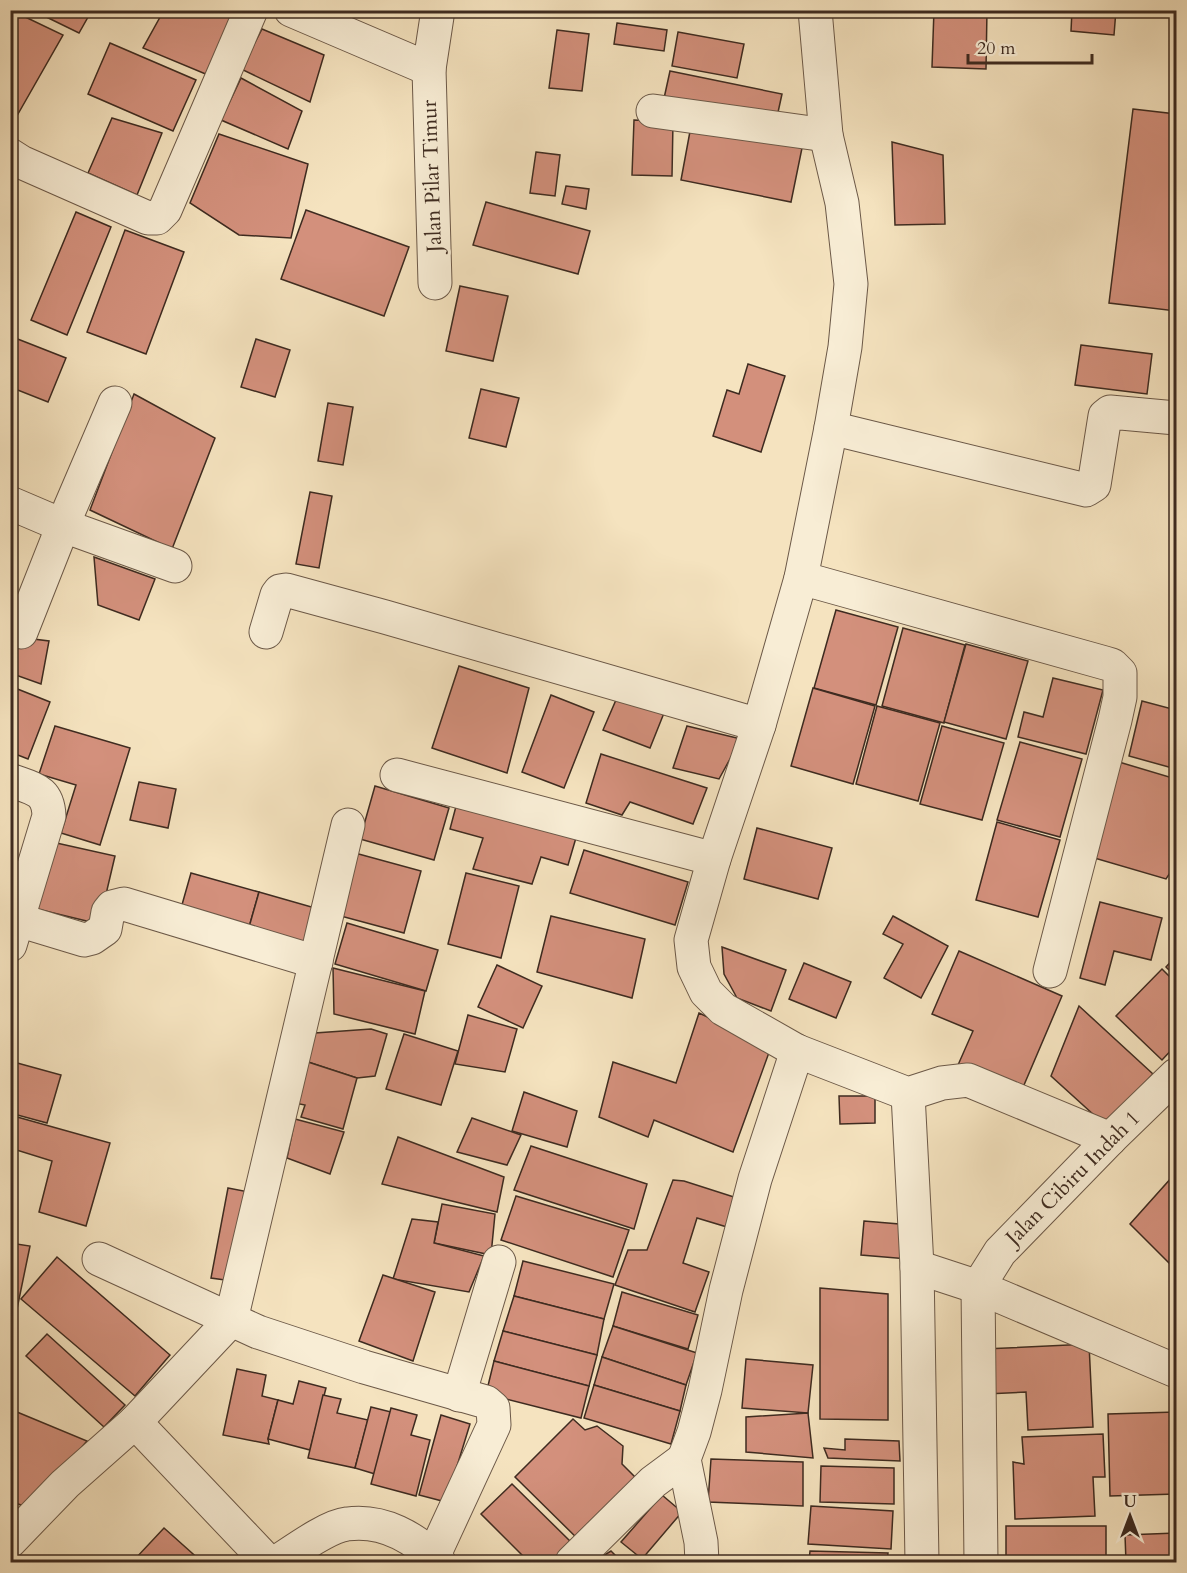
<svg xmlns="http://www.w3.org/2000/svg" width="1187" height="1573" font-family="Cardo,serif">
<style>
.building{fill:#d3907c;stroke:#3e2b20;stroke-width:1.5}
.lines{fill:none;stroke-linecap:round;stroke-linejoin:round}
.minor-casing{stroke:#6c5948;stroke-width:35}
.minor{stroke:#f8edd5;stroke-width:33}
.labels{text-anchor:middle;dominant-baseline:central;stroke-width:6;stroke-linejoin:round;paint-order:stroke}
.street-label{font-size:21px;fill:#3e2b20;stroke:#f8edd5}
</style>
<rect width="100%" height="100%" fill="#f5e3bf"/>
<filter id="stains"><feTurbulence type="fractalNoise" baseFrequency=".00333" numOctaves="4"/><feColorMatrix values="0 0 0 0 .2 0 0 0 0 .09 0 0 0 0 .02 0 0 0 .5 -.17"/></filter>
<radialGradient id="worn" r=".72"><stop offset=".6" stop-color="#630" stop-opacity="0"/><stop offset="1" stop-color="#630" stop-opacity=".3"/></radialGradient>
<g class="building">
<polygon points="32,10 92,10 79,33"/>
<polygon points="164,10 238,10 208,75 143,48"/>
<polygon points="934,10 987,10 986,69 932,67"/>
<polygon points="1072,10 1116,10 1114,35 1071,31"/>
<polygon points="19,14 63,35 10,128 10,28"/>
<polygon points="617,23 667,30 664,51 614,44"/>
<polygon points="262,29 324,55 310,102 241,69"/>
<polygon points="557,30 589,34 582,91 549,88"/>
<polygon points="678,32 744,44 737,78 672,66"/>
<polygon points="110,43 196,80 173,131 88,94"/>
<polygon points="670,71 782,94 775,126 663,103"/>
<polygon points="241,78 302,111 288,149 221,120"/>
<polygon points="1133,109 1176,114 1176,311 1109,303"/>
<polygon points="112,118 162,133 137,195 88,173"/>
<polygon points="634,120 673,122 672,176 632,175"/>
<polygon points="691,126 802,148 791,202 681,180"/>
<polygon points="219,134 308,164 291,238 239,235 190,203"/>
<polygon points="892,142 943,155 945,224 895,225"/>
<polygon points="536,152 560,155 555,196 530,193"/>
<polygon points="566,186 589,189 586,209 562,204"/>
<polygon points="486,202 590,231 578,274 473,245"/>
<polygon points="306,210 409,247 384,316 281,279"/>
<polygon points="76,212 111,227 67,335 31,320"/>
<polygon points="125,230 184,252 146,354 87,332"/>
<polygon points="460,286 508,296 493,361 446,351"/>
<polygon points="10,336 66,358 48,402 10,387"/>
<polygon points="256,339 290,350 275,397 241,387"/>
<polygon points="1081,345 1152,354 1147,394 1075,385"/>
<polygon points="748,364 785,376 761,452 713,436 727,390 739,394"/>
<polygon points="481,389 519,398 506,447 469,438"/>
<polygon points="134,394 215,438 172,549 90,510"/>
<polygon points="328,403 353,407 343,465 318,461"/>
<polygon points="310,492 332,496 319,568 296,564"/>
<polygon points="94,557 155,579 139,620 98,605"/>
<polygon points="836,610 898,627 876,705 814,688"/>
<polygon points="903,628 965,645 944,723 882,706"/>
<polygon points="17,637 49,641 41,684 10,673 10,656"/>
<polygon points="966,644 1028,661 1006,739 944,722"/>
<polygon points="459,666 529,688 507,773 432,748"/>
<polygon points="1053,678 1103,690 1086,754 1018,737 1024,712 1043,717"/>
<polygon points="10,686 50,702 28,759 10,752"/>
<polygon points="813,688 875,706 853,784 791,766"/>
<polygon points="619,693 666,708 650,748 603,730"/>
<polygon points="551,695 594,712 564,788 522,772"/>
<polygon points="1142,701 1176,710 1176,769 1129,756"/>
<polygon points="877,706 940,723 918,801 856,784"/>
<polygon points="55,726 130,748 100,845 61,833 76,785 39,774"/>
<polygon points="687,726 741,739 719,779 673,768"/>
<polygon points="942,726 1004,743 982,820 920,804"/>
<polygon points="1020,742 1082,759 1060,837 997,820"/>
<polygon points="601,754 707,788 693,824 630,802 622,815 586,803"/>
<polygon points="1119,762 1176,779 1176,864 1166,879 1091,857"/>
<polygon points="139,782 176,789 168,828 130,820"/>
<polygon points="375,786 449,808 434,860 360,839"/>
<polygon points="459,795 578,831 568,865 541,857 532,884 473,869 483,838 450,829"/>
<polygon points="997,822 1060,840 1038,917 976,900"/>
<polygon points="757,828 832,848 818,899 744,879"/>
<polygon points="52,842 115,856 99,924 37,909"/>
<polygon points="584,850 688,882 675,925 570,893"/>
<polygon points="355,853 421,871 404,933 337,915"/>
<polygon points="191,873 259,892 242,952 174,933"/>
<polygon points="466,873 519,886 501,958 448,944"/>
<polygon points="259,892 322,910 305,970 242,952"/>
<polygon points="1100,902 1162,918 1151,960 1114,951 1105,985 1080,978"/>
<polygon points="551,916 645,939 632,998 537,972"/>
<polygon points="893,916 948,946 921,998 884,978 903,944 883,934"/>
<polygon points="347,923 438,950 426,991 335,964"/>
<polygon points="722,947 786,970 771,1011 737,998 724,974"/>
<polygon points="959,951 1062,996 1021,1092 958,1065 973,1031 932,1014"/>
<polygon points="1176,956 1176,977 1166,967"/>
<polygon points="804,963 851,982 836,1018 789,999"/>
<polygon points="497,965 542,986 523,1028 478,1007"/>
<polygon points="333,968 425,991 415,1034 334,1014"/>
<polygon points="1162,969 1176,983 1176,1045 1162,1060 1116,1016"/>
<polygon points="1079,1006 1153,1074 1105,1125 1051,1076"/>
<polygon points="699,1013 771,1047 733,1152 654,1120 648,1137 599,1117 613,1062 676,1083"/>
<polygon points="468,1015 517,1029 505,1072 455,1064"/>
<polygon points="371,1029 387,1034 375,1076 357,1078 305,1061 315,1033"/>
<polygon points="404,1034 458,1051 441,1105 386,1089"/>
<polygon points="10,1061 61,1075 47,1123 10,1113"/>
<polygon points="305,1061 357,1078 343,1129 301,1117 305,1105 290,1102"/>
<polygon points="524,1092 577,1111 567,1147 512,1131"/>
<polygon points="839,1096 875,1096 875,1123 840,1124"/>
<polygon points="10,1115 110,1143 86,1226 39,1212 52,1161 10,1148"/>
<polygon points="472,1118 521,1135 507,1165 457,1152"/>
<polygon points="295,1119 344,1132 330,1174 287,1158"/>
<polygon points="398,1137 504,1177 497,1212 382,1184"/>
<polygon points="531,1146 647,1184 634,1229 514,1190"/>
<polygon points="1173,1176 1176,1180 1176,1270 1130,1224"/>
<polygon points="673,1180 684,1181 737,1198 727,1227 697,1218 683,1263 709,1272 695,1312 615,1285 628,1250 647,1250"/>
<polygon points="228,1188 249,1192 232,1281 211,1278"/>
<polygon points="516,1196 629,1230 613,1277 501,1240"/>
<polygon points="442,1204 495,1214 491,1255 434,1243"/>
<polygon points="412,1219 438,1222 434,1243 484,1256 469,1292 393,1279"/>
<polygon points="864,1221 911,1225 908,1259 861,1255"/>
<polygon points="10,1243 30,1246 17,1309 10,1307"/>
<polygon points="57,1257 170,1355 135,1396 21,1299"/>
<polygon points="523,1261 614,1284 604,1319 514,1296"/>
<polygon points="383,1275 435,1292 413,1361 359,1341"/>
<polygon points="820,1288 888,1294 888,1420 820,1419"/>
<polygon points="622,1292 698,1315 688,1349 613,1326"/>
<polygon points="514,1296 604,1319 597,1355 503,1331"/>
<polygon points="613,1326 697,1353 686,1385 602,1357"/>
<polygon points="503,1331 597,1355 589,1386 494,1361"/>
<polygon points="47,1334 125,1405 104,1427 26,1356"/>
<polygon points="1089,1344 1093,1427 1028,1430 1026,1392 986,1394 984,1349"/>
<polygon points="602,1357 686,1385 680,1411 594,1385"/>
<polygon points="746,1359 813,1365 808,1413 742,1408"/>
<polygon points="494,1361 589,1386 581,1418 486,1394"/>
<polygon points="237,1369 266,1375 262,1396 278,1400 268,1439 269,1444 223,1435"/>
<polygon points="299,1381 326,1388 310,1450 268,1439 278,1400 293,1404"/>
<polygon points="594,1385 680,1411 671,1444 584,1418"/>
<polygon points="323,1395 341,1399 337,1413 368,1420 355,1468 308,1458"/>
<polygon points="371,1407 391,1412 375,1474 355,1468"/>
<polygon points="391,1408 417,1415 411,1435 430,1440 416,1496 371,1484"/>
<polygon points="17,1412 87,1441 29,1508 10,1501 10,1426"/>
<polygon points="1176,1412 1176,1494 1110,1496 1108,1414"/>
<polygon points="808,1413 813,1458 746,1452 746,1417"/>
<polygon points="441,1415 470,1424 446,1502 419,1495"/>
<polygon points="573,1419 585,1430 597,1426 623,1446 622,1464 644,1486 585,1546 515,1477"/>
<polygon points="1103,1434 1105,1477 1093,1477 1095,1516 1015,1519 1013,1462 1024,1464 1022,1437"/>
<polygon points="845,1439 899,1441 900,1461 828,1458 824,1448 845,1450"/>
<polygon points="711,1459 803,1462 803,1506 708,1502"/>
<polygon points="821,1466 894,1468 894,1504 820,1502"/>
<polygon points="512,1484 573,1544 554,1562 529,1562 481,1514"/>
<polygon points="662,1495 682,1512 642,1559 621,1542"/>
<polygon points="811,1506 893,1511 891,1549 808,1544"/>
<rect x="1006" y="1526" width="100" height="36"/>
<polygon points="164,1528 202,1562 137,1562 134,1560"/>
<polygon points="1176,1533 1176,1562 1126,1562 1125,1535"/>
<polygon points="611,1551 622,1562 593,1562"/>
<polygon points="810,1551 888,1553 887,1562 809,1562"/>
<polygon points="319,1553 327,1562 308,1562"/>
</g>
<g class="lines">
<defs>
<g id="minor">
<polyline points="291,10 429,69 438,10"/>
<polyline points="815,10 826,135 842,203 851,284 845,347 831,428 801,578 759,725 714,859 691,940 694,967 706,992 723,1009 797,1051 908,1094 942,1083 968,1080 1110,1139"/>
<polyline points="429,69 435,283"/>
<polyline points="653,111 826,135"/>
<polyline points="10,155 21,162 148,218 157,218 165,210 251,10"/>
<polyline points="831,428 1086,490 1094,485 1105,416 1110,412 1176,418"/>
<polyline points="10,503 64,526 175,566"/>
<polyline points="801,578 1105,663 1112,665 1120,673 1120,697 1115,720 1050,971"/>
<polyline points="21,632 70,508 115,403"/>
<polyline points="266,632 277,595 280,591 286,590 385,617 759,725"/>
<polyline points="397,775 714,859"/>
<path d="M10 780C33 789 48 789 49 816L10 945"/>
<polyline points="18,920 84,940 92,938 105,929 108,912 112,907 124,904 316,962"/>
<polyline points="908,1094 917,1267 922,1562"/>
<polyline points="99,1259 258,1332 364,1367 486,1402 493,1408 494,1425 433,1557"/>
<polyline points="917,1267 978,1287 1176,1371"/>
<polyline points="459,1395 499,1262"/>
<polyline points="135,1422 268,1562"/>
<polyline points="10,1541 65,1484 135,1422 231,1320 348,825"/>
<path d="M277 1562C294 1551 328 1526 347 1524 383 1519 415 1538 439 1562"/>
<polyline points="572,1562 653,1482 684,1459"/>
<polyline points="702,1562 701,1542 684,1459 694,1432 705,1390 726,1290 755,1179 797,1051"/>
<polyline points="981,1562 978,1287 1000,1252 1110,1139 1176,1075"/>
</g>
</defs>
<use href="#minor" class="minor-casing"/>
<use href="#minor" class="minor"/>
</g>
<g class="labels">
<g class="street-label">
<text transform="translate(432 176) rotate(-92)">Jalan Pilar Timur</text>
<text transform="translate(1073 1178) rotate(-45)">Jalan Cibiru Indah 1</text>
</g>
</g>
<rect width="1187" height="1573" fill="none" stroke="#f5e3bf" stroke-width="36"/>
<rect x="12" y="12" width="1163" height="1549" fill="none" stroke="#3e2b20" stroke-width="3"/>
<rect x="18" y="18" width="1151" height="1537" fill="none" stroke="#3e2b20" stroke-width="1.5"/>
<g transform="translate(1130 1516)" stroke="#f8edd5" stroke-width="4.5" paint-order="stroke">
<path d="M0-4.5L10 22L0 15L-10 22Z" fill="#3e2b20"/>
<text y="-9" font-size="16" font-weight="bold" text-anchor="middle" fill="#3e2b20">U</text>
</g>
<path d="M968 54v9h124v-9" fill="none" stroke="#3e2b20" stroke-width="3"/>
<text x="977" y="54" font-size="18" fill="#3e2b20" stroke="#f8edd5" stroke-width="4.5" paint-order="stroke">20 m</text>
<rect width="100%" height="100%" filter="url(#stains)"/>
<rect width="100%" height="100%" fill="url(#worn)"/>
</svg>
